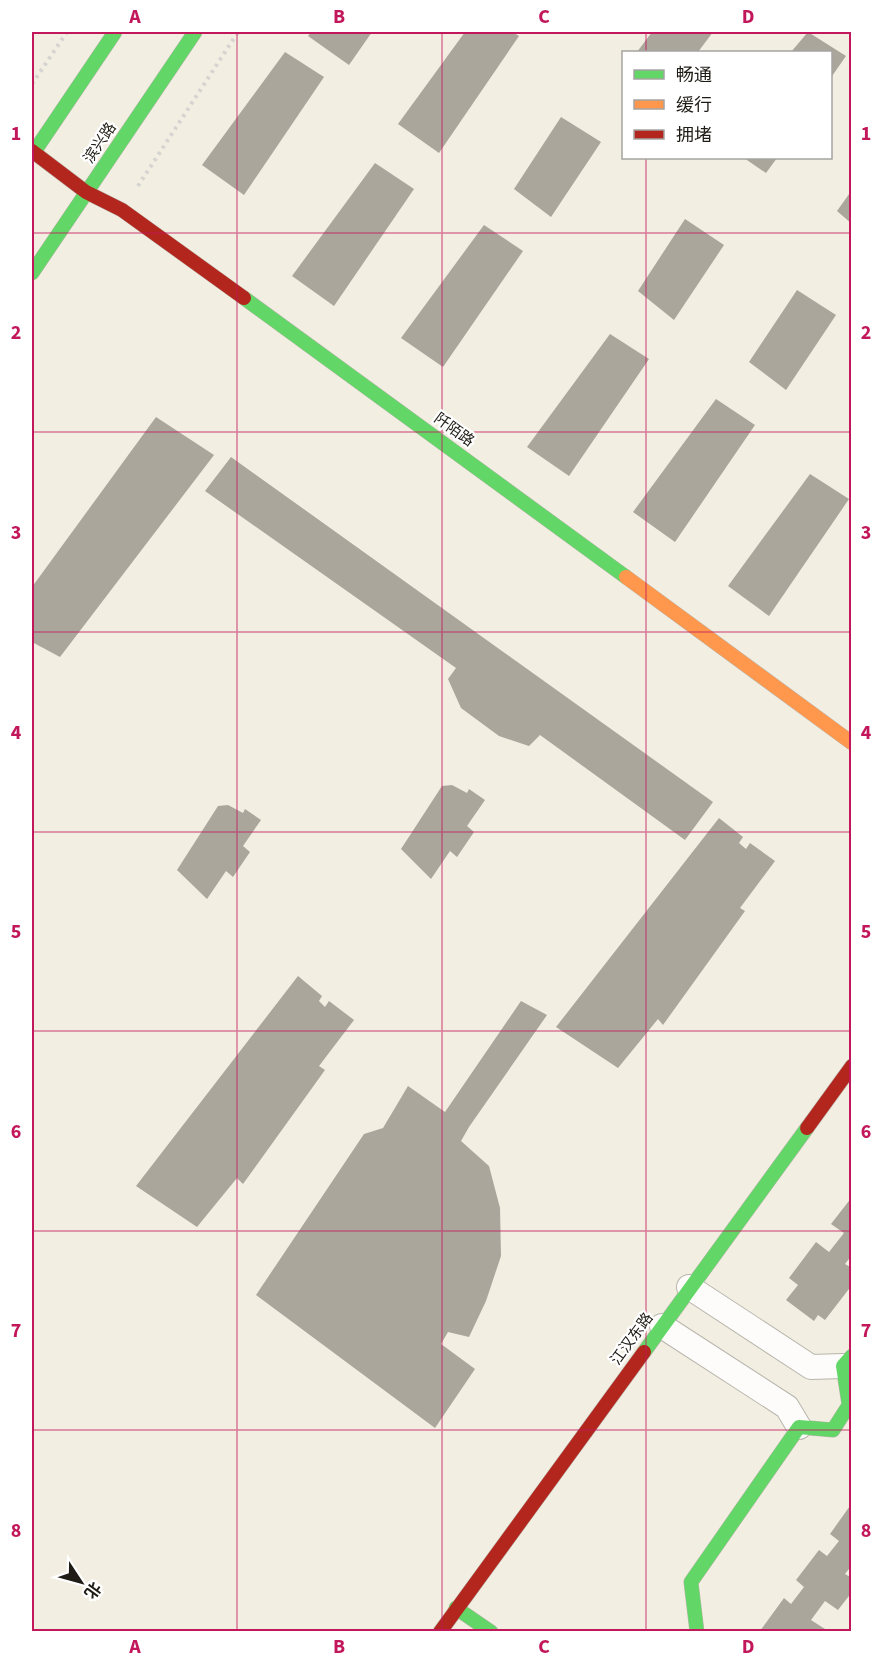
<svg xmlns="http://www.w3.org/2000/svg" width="883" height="1663" font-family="'Source Sans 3','Noto Sans SC',sans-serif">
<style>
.building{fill:#aaa69b}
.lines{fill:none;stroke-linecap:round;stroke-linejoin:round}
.street-casing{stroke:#b8b5ac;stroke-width:26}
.fast-casing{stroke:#b8b5ac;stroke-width:15}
.slow-casing{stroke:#b8b5ac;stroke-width:15}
.jam-casing{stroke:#b8b5ac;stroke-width:15}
.path{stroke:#d5d4d1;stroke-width:4;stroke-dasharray:3 4.5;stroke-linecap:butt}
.street{stroke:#fdfcfb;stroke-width:24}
.fast{stroke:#63d668;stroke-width:14}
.slow{stroke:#ff974d;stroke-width:14}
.jam{stroke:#b3261e;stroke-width:14}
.grid{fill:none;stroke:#c2185b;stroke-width:1.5;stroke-opacity:0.55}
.labels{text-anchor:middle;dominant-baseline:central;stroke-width:4.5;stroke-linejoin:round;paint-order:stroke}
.street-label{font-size:15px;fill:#1f1c15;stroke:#fff}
.neatline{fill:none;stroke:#c2185b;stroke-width:2}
.grid-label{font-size:20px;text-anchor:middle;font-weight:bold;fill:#c2185b}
</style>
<rect width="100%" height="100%" fill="#f2eee2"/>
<g class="building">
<polygon points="311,32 372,32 349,65 308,36"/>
<polygon points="465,32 512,32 519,36 439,153 398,124"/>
<polygon points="652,32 713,32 698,52 637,52"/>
<polygon points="808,32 846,56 830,79 830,52 791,52"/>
<polygon points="285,52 324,77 244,195 202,165"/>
<polygon points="561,117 601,142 551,217 514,189"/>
<polygon points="744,158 777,158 766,173"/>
<polygon points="375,163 414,189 334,306 292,276"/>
<polygon points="852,190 852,224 837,211"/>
<polygon points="685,219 724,245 674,320 638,291"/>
<polygon points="484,225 523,251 443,367 401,338"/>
<polygon points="797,290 836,315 786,390 749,362"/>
<polygon points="610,334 649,359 569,476 527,447"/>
<polygon points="716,399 755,425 675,542 633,512"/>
<polygon points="156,417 214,455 60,657 32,642 32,587"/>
<polygon points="231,457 713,802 685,840 540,735 529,746 499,736 461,708 448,679 456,668 205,491"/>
<polygon points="810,474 849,499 769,616 728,586"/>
<polygon points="452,785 467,793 469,789 485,800 467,826 474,832 457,857 450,851 431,879 401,849 442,786"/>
<polygon points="228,805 243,813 245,809 261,820 243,846 250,852 233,877 226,871 207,899 177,870 218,806"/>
<polygon points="719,818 743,837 739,843 746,849 750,843 775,861 740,908 745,911 663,1025 658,1019 618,1068 556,1027"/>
<polygon points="298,976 322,996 319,1001 325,1007 329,1001 354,1020 319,1066 325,1070 243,1184 237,1178 197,1227 136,1186"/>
<polygon points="521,1001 547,1015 469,1127 461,1141 489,1166 500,1208 501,1256 486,1301 469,1337 448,1332 441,1344 475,1369 435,1428 256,1295 364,1134 383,1128 408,1086 445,1112"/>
<polygon points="852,1197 852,1255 845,1264 852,1268 852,1285 825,1320 818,1315 814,1321 786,1300 798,1285 789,1278 816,1242 829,1252 844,1233 831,1224"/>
<polygon points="852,1503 852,1565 845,1574 852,1578 852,1592 838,1610 825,1601 811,1620 825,1629 823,1632 762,1632 760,1631 784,1598 791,1604 804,1587 796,1580 819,1550 827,1556 839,1541 830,1534"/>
</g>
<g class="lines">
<defs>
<g id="street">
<polyline points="689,1287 811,1367 843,1366"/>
<polyline points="662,1326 787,1407 799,1427"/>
</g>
<g id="fast">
<polyline points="32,155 115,32"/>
<polyline points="32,273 195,32"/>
<polyline points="244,298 626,577"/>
<polyline points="644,1352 807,1128"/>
<polyline points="456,1608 491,1632"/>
<polyline points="697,1632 691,1582 799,1427 833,1430 849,1405 843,1366 852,1356"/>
</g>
<polyline id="slow" points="626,577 852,743"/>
<g id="jam">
<polyline points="32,151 86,192 122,210 244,298"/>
<polyline points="807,1128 852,1066"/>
<polyline points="440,1632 644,1352"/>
</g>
</defs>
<use href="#street" class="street-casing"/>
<use href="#fast" class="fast-casing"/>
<use href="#slow" class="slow-casing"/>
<use href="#jam" class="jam-casing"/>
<g class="path">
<polyline points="32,84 67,32"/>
<polyline points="138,186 238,32"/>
</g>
<use href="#street" class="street"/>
<use href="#fast" class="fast"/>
<use href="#slow" class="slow"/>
<use href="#jam" class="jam"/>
</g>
<path class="grid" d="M237 32V1632M442 32V1632M646 32V52M646 158V1632M32 233H852M32 432H852M32 632H852M32 832H852M32 1031H852M32 1231H852M32 1430H852"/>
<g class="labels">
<g class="street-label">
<text transform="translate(100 143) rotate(-56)">滨兴路</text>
<text transform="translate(454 430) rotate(36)">阡陌路</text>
<text transform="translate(632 1339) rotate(-54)">江汉东路</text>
</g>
</g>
<rect width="883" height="1663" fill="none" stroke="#ffffff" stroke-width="66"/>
<rect x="622" y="51" width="210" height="108" fill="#ffffff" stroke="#a5a4a1" stroke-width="1.5"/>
<rect x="634" y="70" width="30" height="9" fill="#63d668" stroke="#a5a4a1" stroke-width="1.5"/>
<text x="676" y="81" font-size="18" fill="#1f1c15">畅通</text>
<rect x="634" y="100" width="30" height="9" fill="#ff974d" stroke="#a5a4a1" stroke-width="1.5"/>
<text x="676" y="111" font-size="18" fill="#1f1c15">缓行</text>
<rect x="634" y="130" width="30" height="9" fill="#b3261e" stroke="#a5a4a1" stroke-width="1.5"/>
<text x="676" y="141" font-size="18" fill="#1f1c15">拥堵</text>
<g transform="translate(81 1582) rotate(126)" stroke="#ffffff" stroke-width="4.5" paint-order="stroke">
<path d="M0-4.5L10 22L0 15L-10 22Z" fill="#1f1c15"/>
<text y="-9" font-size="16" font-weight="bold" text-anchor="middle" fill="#1f1c15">北</text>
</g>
<rect x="33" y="33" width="817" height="1597" class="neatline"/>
<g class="grid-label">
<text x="135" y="23">A</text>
<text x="339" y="23">B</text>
<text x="544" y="23">C</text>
<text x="748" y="23">D</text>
<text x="16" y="140">1</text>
<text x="866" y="140">1</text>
<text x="16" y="339">2</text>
<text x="866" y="339">2</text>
<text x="16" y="539">3</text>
<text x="866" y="539">3</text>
<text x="16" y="739">4</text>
<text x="866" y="739">4</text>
<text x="16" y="938">5</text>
<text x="866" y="938">5</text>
<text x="16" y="1138">6</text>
<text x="866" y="1138">6</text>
<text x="16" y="1337">7</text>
<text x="866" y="1337">7</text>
<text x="16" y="1537">8</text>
<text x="866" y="1537">8</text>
<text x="135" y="1653">A</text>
<text x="339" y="1653">B</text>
<text x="544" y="1653">C</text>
<text x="748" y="1653">D</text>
</g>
</svg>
